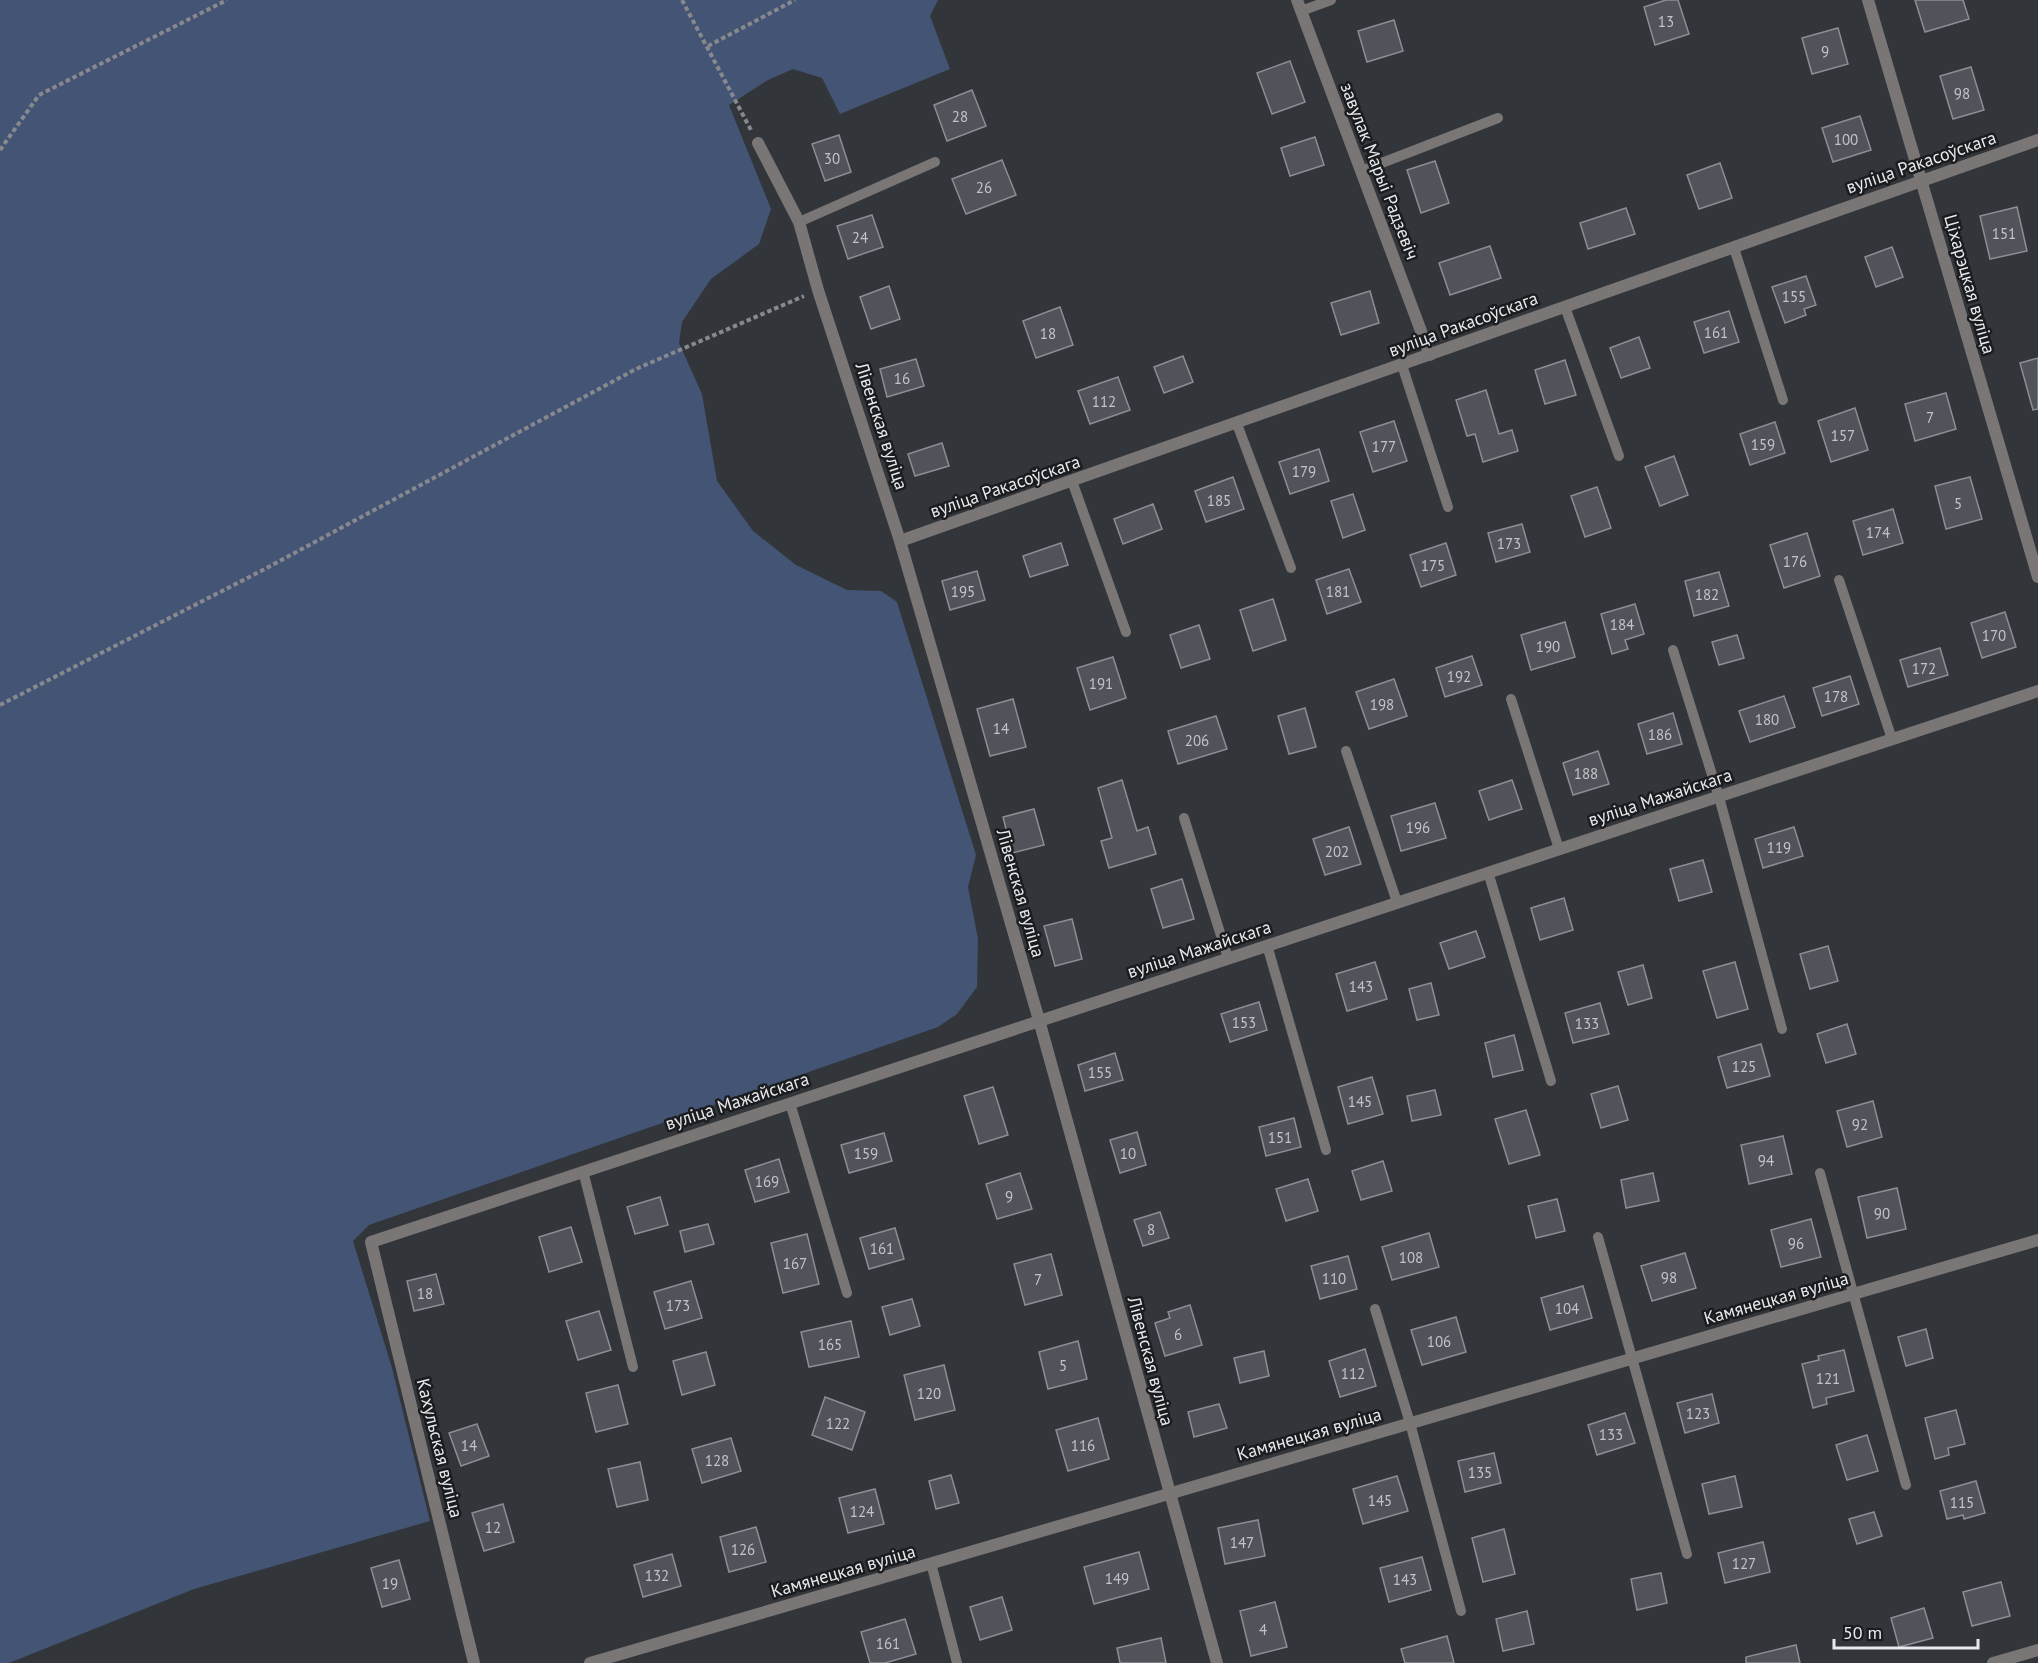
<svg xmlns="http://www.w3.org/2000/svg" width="2038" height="1663" font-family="'PT Sans',sans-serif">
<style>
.green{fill:#445474}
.building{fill:#505359;stroke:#8b8e95;stroke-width:1.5}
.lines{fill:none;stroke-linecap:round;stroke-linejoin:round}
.path{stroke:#87898e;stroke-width:4;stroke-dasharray:4.5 3;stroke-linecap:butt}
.lane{stroke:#7a7675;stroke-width:10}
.street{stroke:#7a7675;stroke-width:12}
.labels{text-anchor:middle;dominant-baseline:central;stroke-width:5;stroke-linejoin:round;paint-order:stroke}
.number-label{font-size:15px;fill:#c2c4c9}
.street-label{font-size:18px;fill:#e8eaee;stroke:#1b1c1f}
</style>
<rect width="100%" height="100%" fill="#32353a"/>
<polygon class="green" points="0,0 938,0 930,16 950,69 840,114 822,78 793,69 768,80 729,105 771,209 759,244 711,279 682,322 679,343 702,394 717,481 753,531 796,565 847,590 881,591 897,602 976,855 968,887 978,939 977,987 957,1014 938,1027 369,1225 353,1241 392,1368 430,1521 194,1589 9,1663 0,1663"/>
<g class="building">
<polygon points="1666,0 1678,0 1689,34 1655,45 1644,7"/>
<polygon points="1915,0 1963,0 1969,19 1925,32"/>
<polygon points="1394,20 1403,51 1367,62 1358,31"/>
<polygon points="1838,28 1848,64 1812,74 1802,38"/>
<polygon points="1290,61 1305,102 1272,114 1257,73"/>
<polygon points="1971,67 1984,110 1953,119 1940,76"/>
<polygon points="972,90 986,126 947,141 934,105"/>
<polygon points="1860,116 1871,150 1833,162 1822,128"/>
<polygon points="839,135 851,172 825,181 812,144"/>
<polygon points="1315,137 1324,165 1290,176 1281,148"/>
<polygon points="1002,160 1016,195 966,214 952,179"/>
<polygon points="1435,161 1449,203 1421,213 1407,170"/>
<polygon points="1720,163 1732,198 1699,209 1687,175"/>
<polygon points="2017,207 2027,251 1990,259 1980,216"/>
<polygon points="1626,208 1635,234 1588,249 1580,223"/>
<polygon points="872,215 883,247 848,259 837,226"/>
<polygon points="1490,246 1501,278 1450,295 1439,263"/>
<polygon points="1892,247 1903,277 1876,287 1865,257"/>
<polygon points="1806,276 1816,305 1804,309 1806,315 1785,323 1772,287"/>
<polygon points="889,286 900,319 871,329 860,297"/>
<polygon points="1370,291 1379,323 1341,335 1331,303"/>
<polygon points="1060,307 1073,345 1036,358 1023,321"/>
<polygon points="1729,311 1739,342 1704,353 1694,322"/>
<polygon points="1639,337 1650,368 1621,378 1610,348"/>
<polygon points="1183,356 1193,382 1164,393 1154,367"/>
<polygon points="2038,358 2038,409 2033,410 2020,363"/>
<polygon points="916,359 924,386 887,397 880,369"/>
<polygon points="1565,360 1576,395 1545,404 1535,370"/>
<polygon points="1118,377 1130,410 1090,424 1078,391"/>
<polygon points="1486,390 1499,434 1512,430 1518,451 1483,462 1475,434 1467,436 1456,400"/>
<polygon points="1946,393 1956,429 1915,441 1905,404"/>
<polygon points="1855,408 1868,450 1831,462 1818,421"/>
<polygon points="1394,421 1407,461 1373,472 1360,432"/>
<polygon points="1775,422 1785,453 1750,465 1740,434"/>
<polygon points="942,443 949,466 915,476 908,454"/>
<polygon points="1319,449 1329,481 1290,494 1279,462"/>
<polygon points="1674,456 1688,495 1660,506 1645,467"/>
<polygon points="1233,477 1244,509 1206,522 1195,491"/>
<polygon points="1970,477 1982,519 1946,529 1935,486"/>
<polygon points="1597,487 1611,528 1585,537 1571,496"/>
<polygon points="1353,494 1365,530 1343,538 1331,501"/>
<polygon points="1153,504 1162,529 1123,544 1114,519"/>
<polygon points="1893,509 1903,543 1863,555 1853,521"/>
<polygon points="1522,524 1530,552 1496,562 1488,533"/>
<polygon points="1807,533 1820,576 1784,588 1770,545"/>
<polygon points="1061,543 1068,565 1030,577 1023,556"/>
<polygon points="1446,543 1456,575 1421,587 1410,555"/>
<polygon points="1349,569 1361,602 1327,614 1316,580"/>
<polygon points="977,571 985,600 950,610 942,581"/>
<polygon points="1719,572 1729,606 1694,616 1685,581"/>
<polygon points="1273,599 1286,640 1253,651 1240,610"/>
<polygon points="1635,604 1644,634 1625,640 1628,649 1612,654 1601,614"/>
<polygon points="2005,612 2016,647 1982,658 1971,623"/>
<polygon points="1565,622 1575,657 1531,670 1521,635"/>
<polygon points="1199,625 1210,659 1181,668 1170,635"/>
<polygon points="1737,635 1744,658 1719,665 1712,642"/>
<polygon points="1940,648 1948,675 1908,687 1900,660"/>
<polygon points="1472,656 1482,685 1445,697 1436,668"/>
<polygon points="1113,657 1126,698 1090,710 1077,668"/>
<polygon points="1850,676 1859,704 1822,716 1813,688"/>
<polygon points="1394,679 1407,716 1369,729 1356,692"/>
<polygon points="1784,696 1795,727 1750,742 1739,711"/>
<polygon points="1013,699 1026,747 990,756 977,709"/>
<polygon points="1305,708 1316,747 1289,754 1278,716"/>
<polygon points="1673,713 1682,744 1647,754 1638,724"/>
<polygon points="1216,716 1227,749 1178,764 1168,731"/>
<polygon points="1598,751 1609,784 1573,795 1563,763"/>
<polygon points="1122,780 1137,831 1148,827 1156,854 1109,868 1101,841 1112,838 1098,788"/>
<polygon points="1512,780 1522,809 1489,820 1479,791"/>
<polygon points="1435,803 1446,838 1401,851 1391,816"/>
<polygon points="1034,809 1044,845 1012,853 1003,817"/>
<polygon points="1349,827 1361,864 1325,875 1313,839"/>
<polygon points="1794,827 1803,856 1763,868 1755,839"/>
<polygon points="1703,860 1712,892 1679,901 1670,869"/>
<polygon points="1182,879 1194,919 1163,928 1151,889"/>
<polygon points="1564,898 1573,930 1540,940 1531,908"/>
<polygon points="1072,919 1082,959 1055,966 1044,926"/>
<polygon points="1476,931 1485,957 1449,969 1440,943"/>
<polygon points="1828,946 1838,981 1810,989 1800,954"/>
<polygon points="1375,962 1387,999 1347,1011 1336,974"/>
<polygon points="1735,962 1748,1009 1717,1018 1703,971"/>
<polygon points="1643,965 1652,998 1628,1005 1618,972"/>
<polygon points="1431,983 1439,1015 1417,1020 1409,989"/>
<polygon points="1259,1002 1267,1030 1230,1042 1221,1014"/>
<polygon points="1600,1003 1609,1034 1573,1043 1565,1013"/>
<polygon points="1847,1024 1856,1054 1826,1063 1817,1034"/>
<polygon points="1514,1035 1523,1070 1493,1077 1485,1043"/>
<polygon points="1761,1044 1770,1076 1727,1088 1718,1057"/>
<polygon points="1115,1053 1123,1080 1085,1091 1078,1065"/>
<polygon points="1372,1077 1383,1114 1348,1124 1338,1087"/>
<polygon points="1618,1086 1628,1120 1601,1128 1591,1094"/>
<polygon points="993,1087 1008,1135 979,1144 964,1096"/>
<polygon points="1435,1090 1441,1115 1412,1121 1407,1096"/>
<polygon points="1873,1101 1882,1137 1847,1147 1837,1111"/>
<polygon points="1526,1110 1540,1155 1509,1164 1495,1119"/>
<polygon points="1294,1118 1301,1147 1266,1156 1259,1127"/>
<polygon points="1137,1132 1146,1165 1120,1173 1110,1140"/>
<polygon points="884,1133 892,1161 849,1173 841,1145"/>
<polygon points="1783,1136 1792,1174 1749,1184 1741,1145"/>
<polygon points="779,1159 789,1192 755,1202 745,1170"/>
<polygon points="1383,1161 1392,1191 1361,1200 1352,1171"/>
<polygon points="1020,1173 1032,1209 997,1219 986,1184"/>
<polygon points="1653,1173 1659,1201 1626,1208 1621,1180"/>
<polygon points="1308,1179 1318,1211 1286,1221 1276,1189"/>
<polygon points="1897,1188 1906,1229 1867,1238 1858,1197"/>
<polygon points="660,1197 668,1225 635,1234 627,1207"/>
<polygon points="1557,1199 1565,1231 1536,1238 1528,1206"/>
<polygon points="1160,1212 1169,1238 1143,1246 1134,1220"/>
<polygon points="1811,1219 1821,1257 1781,1267 1771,1230"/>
<polygon points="708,1224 714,1244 685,1252 680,1231"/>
<polygon points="571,1227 582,1262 549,1272 539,1237"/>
<polygon points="895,1228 904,1259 869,1269 860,1238"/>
<polygon points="1429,1233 1439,1267 1392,1280 1382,1247"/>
<polygon points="807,1234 819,1284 783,1293 771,1243"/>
<polygon points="1685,1253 1696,1288 1652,1301 1641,1266"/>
<polygon points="1051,1254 1062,1295 1025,1305 1014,1264"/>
<polygon points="1348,1256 1357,1289 1320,1299 1311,1266"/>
<polygon points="436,1274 444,1304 414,1311 407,1281"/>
<polygon points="691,1281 702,1318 665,1329 654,1292"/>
<polygon points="1583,1286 1592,1318 1550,1330 1541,1298"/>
<polygon points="912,1299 920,1326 890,1335 882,1307"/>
<polygon points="1190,1305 1202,1345 1165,1356 1155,1323 1170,1318 1168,1312"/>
<polygon points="599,1311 611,1350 578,1360 566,1321"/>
<polygon points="1456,1317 1466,1352 1422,1365 1411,1330"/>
<polygon points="851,1321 859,1357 809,1367 801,1332"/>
<polygon points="1926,1329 1933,1358 1906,1366 1898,1337"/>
<polygon points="1078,1341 1087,1379 1048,1389 1039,1352"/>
<polygon points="1365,1349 1376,1386 1340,1397 1329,1361"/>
<polygon points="1844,1350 1854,1391 1826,1398 1827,1404 1813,1408 1802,1364 1819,1360 1818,1356"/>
<polygon points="1264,1351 1269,1376 1240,1383 1234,1358"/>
<polygon points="706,1352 715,1385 682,1395 673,1361"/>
<polygon points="944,1365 955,1410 915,1420 904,1375"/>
<polygon points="618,1385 628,1424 596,1432 586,1393"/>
<polygon points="1712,1394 1719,1423 1685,1433 1677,1403"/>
<polygon points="825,1397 865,1412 852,1450 812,1435"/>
<polygon points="1219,1404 1227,1428 1194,1437 1188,1412"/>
<polygon points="1956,1410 1965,1444 1948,1448 1949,1455 1935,1459 1925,1418"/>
<polygon points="1625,1413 1635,1443 1597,1455 1588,1425"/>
<polygon points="1098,1418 1109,1459 1068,1471 1056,1430"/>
<polygon points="477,1424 489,1456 461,1466 449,1433"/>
<polygon points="1867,1435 1878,1471 1847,1480 1836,1445"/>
<polygon points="731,1438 741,1471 702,1483 692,1449"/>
<polygon points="1494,1453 1501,1483 1465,1492 1458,1461"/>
<polygon points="640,1462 648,1500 617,1507 608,1469"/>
<polygon points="951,1475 959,1503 936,1509 929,1481"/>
<polygon points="1397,1476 1408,1511 1363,1524 1353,1489"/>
<polygon points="1735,1476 1742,1507 1709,1514 1702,1484"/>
<polygon points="1976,1481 1985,1513 1964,1519 1963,1515 1947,1519 1940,1491"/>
<polygon points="875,1489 884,1524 848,1533 839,1498"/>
<polygon points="503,1504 514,1542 484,1551 472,1513"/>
<polygon points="1874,1512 1882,1536 1857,1544 1849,1519"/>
<polygon points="1258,1520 1265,1556 1225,1564 1218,1528"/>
<polygon points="756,1527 766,1562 729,1572 720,1537"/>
<polygon points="1504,1529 1515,1574 1483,1582 1472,1538"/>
<polygon points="1763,1542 1770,1572 1725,1583 1718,1553"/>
<polygon points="1139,1552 1149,1589 1094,1604 1084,1567"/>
<polygon points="672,1554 681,1586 643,1597 634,1565"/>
<polygon points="1422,1557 1431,1590 1389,1602 1380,1568"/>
<polygon points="399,1560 410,1599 382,1607 371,1568"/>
<polygon points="1661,1573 1667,1603 1637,1610 1631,1579"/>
<polygon points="2001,1582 2010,1616 1972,1626 1963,1592"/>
<polygon points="1002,1597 1012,1630 980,1640 970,1607"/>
<polygon points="1275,1602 1287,1647 1251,1656 1240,1611"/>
<polygon points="1924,1608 1933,1638 1899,1647 1891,1618"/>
<polygon points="1527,1611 1534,1644 1503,1651 1496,1619"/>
<polygon points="905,1619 916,1654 885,1663 870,1663 861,1632"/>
<polygon points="1447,1636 1454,1663 1405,1663 1401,1649"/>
<polygon points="1161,1638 1166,1663 1120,1663 1117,1648"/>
<polygon points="1796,1645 1800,1663 1746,1663 1746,1657"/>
</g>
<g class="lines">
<g class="path">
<polyline points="682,0 752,132"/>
<polyline points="708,46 795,0"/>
<polyline points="0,150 39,95 227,0"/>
<polyline points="0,705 261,571 636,369 804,296"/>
</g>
<g class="lane">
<polyline points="1301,11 1331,0"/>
<polyline points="1361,171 1498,118"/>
<polyline points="799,222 935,162"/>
<polyline points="1734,248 1783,400"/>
<polyline points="1565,307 1619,456"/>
<polyline points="1402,365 1448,507"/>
<polyline points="1237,424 1291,568"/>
<polyline points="1072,481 1126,632"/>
<polyline points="1839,580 1892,739"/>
<polyline points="1673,650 1719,797 1782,1029"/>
<polyline points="1511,699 1559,849"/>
<polyline points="1346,751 1397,902"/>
<polyline points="1184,818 1228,958"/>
<polyline points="1488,872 1551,1081"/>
<polyline points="1267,945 1326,1150"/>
<polyline points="790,1103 847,1293"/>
<polyline points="583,1171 633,1367"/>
<polyline points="1820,1173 1906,1485"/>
<polyline points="1598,1237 1687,1554"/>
<polyline points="1375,1309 1410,1423 1461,1611"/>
<polyline points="931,1563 957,1663"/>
</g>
<g class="street">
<polyline points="1297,0 1430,355"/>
<polyline points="1868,0 2038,577"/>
<polyline points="758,143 799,222 818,290 900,541 1039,1020 1217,1663"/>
<polyline points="900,541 2038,140"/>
<polyline points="474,1663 371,1242 2038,691"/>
<polyline points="590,1663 2038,1240"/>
<polyline points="1993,1663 2038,1650"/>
</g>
</g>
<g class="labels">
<g class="number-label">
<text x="1666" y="21">13</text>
<text x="1825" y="51">9</text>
<text x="1962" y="93">98</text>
<text x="960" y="116">28</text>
<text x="1846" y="139">100</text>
<text x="832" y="158">30</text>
<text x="984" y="187">26</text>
<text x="2004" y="233">151</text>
<text x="860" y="237">24</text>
<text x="1794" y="296">155</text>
<text x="1716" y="332">161</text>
<text x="1048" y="333">18</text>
<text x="902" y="378">16</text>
<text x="1104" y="401">112</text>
<text x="1930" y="417">7</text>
<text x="1843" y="435">157</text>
<text x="1763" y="444">159</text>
<text x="1384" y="446">177</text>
<text x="1304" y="471">179</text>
<text x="1219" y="500">185</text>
<text x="1958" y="503">5</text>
<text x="1878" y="532">174</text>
<text x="1509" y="543">173</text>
<text x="1795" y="561">176</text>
<text x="1433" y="565">175</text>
<text x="963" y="591">195</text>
<text x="1338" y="591">181</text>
<text x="1707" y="594">182</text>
<text x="1622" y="624">184</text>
<text x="1994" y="635">170</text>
<text x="1548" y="646">190</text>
<text x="1924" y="668">172</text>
<text x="1459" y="676">192</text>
<text x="1101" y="683">191</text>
<text x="1836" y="696">178</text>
<text x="1382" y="704">198</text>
<text x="1767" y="719">180</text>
<text x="1001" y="728">14</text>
<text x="1660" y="734">186</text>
<text x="1197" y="740">206</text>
<text x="1586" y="773">188</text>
<text x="1418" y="827">196</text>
<text x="1779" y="847">119</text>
<text x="1337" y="851">202</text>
<text x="1361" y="986">143</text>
<text x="1244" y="1022">153</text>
<text x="1587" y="1023">133</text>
<text x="1744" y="1066">125</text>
<text x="1100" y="1072">155</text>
<text x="1360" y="1101">145</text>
<text x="1860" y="1124">92</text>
<text x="1280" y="1137">151</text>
<text x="866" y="1153">159</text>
<text x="1128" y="1153">10</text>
<text x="1766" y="1160">94</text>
<text x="767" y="1181">169</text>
<text x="1009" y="1196">9</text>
<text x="1882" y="1213">90</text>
<text x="1151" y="1229">8</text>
<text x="1796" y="1243">96</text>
<text x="882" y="1248">161</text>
<text x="1411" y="1257">108</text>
<text x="795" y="1263">167</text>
<text x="1669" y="1277">98</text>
<text x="1334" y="1278">110</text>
<text x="1038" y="1279">7</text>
<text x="425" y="1293">18</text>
<text x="678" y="1305">173</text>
<text x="1567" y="1308">104</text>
<text x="1178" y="1334">6</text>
<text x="1439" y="1341">106</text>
<text x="830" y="1344">165</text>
<text x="1063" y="1365">5</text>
<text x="1353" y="1373">112</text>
<text x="1828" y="1378">121</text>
<text x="929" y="1393">120</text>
<text x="1698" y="1413">123</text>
<text x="838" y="1423">122</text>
<text x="1611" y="1434">133</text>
<text x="469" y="1445">14</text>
<text x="1083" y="1445">116</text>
<text x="717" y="1460">128</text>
<text x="1480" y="1472">135</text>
<text x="1380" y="1500">145</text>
<text x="1962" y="1502">115</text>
<text x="862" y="1511">124</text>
<text x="493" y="1527">12</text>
<text x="1242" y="1542">147</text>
<text x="743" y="1549">126</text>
<text x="1744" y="1563">127</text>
<text x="657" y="1575">132</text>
<text x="1117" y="1578">149</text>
<text x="1405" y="1579">143</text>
<text x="390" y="1583">19</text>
<text x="1263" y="1629">4</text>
<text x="888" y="1643">161</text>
</g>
<g class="street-label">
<text transform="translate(1921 162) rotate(-19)">вуліца Ракасоўскага</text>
<text transform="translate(1380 171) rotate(69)">завулак Марыі Радзевіч</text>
<text transform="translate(1970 284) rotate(74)">Ціхарэцкая вуліца</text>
<text transform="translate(1463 324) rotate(-20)">вуліца Ракасоўскага</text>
<text transform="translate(882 426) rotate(72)">Лівенская вуліца</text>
<text transform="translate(1005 486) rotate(-19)">вуліца Ракасоўскага</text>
<text transform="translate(1660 797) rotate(-18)">вуліца Мажайскага</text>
<text transform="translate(1021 893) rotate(74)">Лівенская вуліца</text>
<text transform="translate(1199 949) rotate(-18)">вуліца Мажайскага</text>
<text transform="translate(737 1101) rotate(-18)">вуліца Мажайскага</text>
<text transform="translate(1776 1298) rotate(-16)">Камянецкая вуліца</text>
<text transform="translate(1151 1361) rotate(75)">Лівенская вуліца</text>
<text transform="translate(1309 1434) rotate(-16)">Камянецкая вуліца</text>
<text transform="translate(440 1448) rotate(76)">Кахульская вуліца</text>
<text transform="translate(843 1571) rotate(-16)">Камянецкая вуліца</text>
</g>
</g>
<path d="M1834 1639v9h144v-9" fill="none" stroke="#e8eaee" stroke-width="3"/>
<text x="1843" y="1639" font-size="18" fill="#e8eaee" stroke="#1b1c1f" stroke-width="4.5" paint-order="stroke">50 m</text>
</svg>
